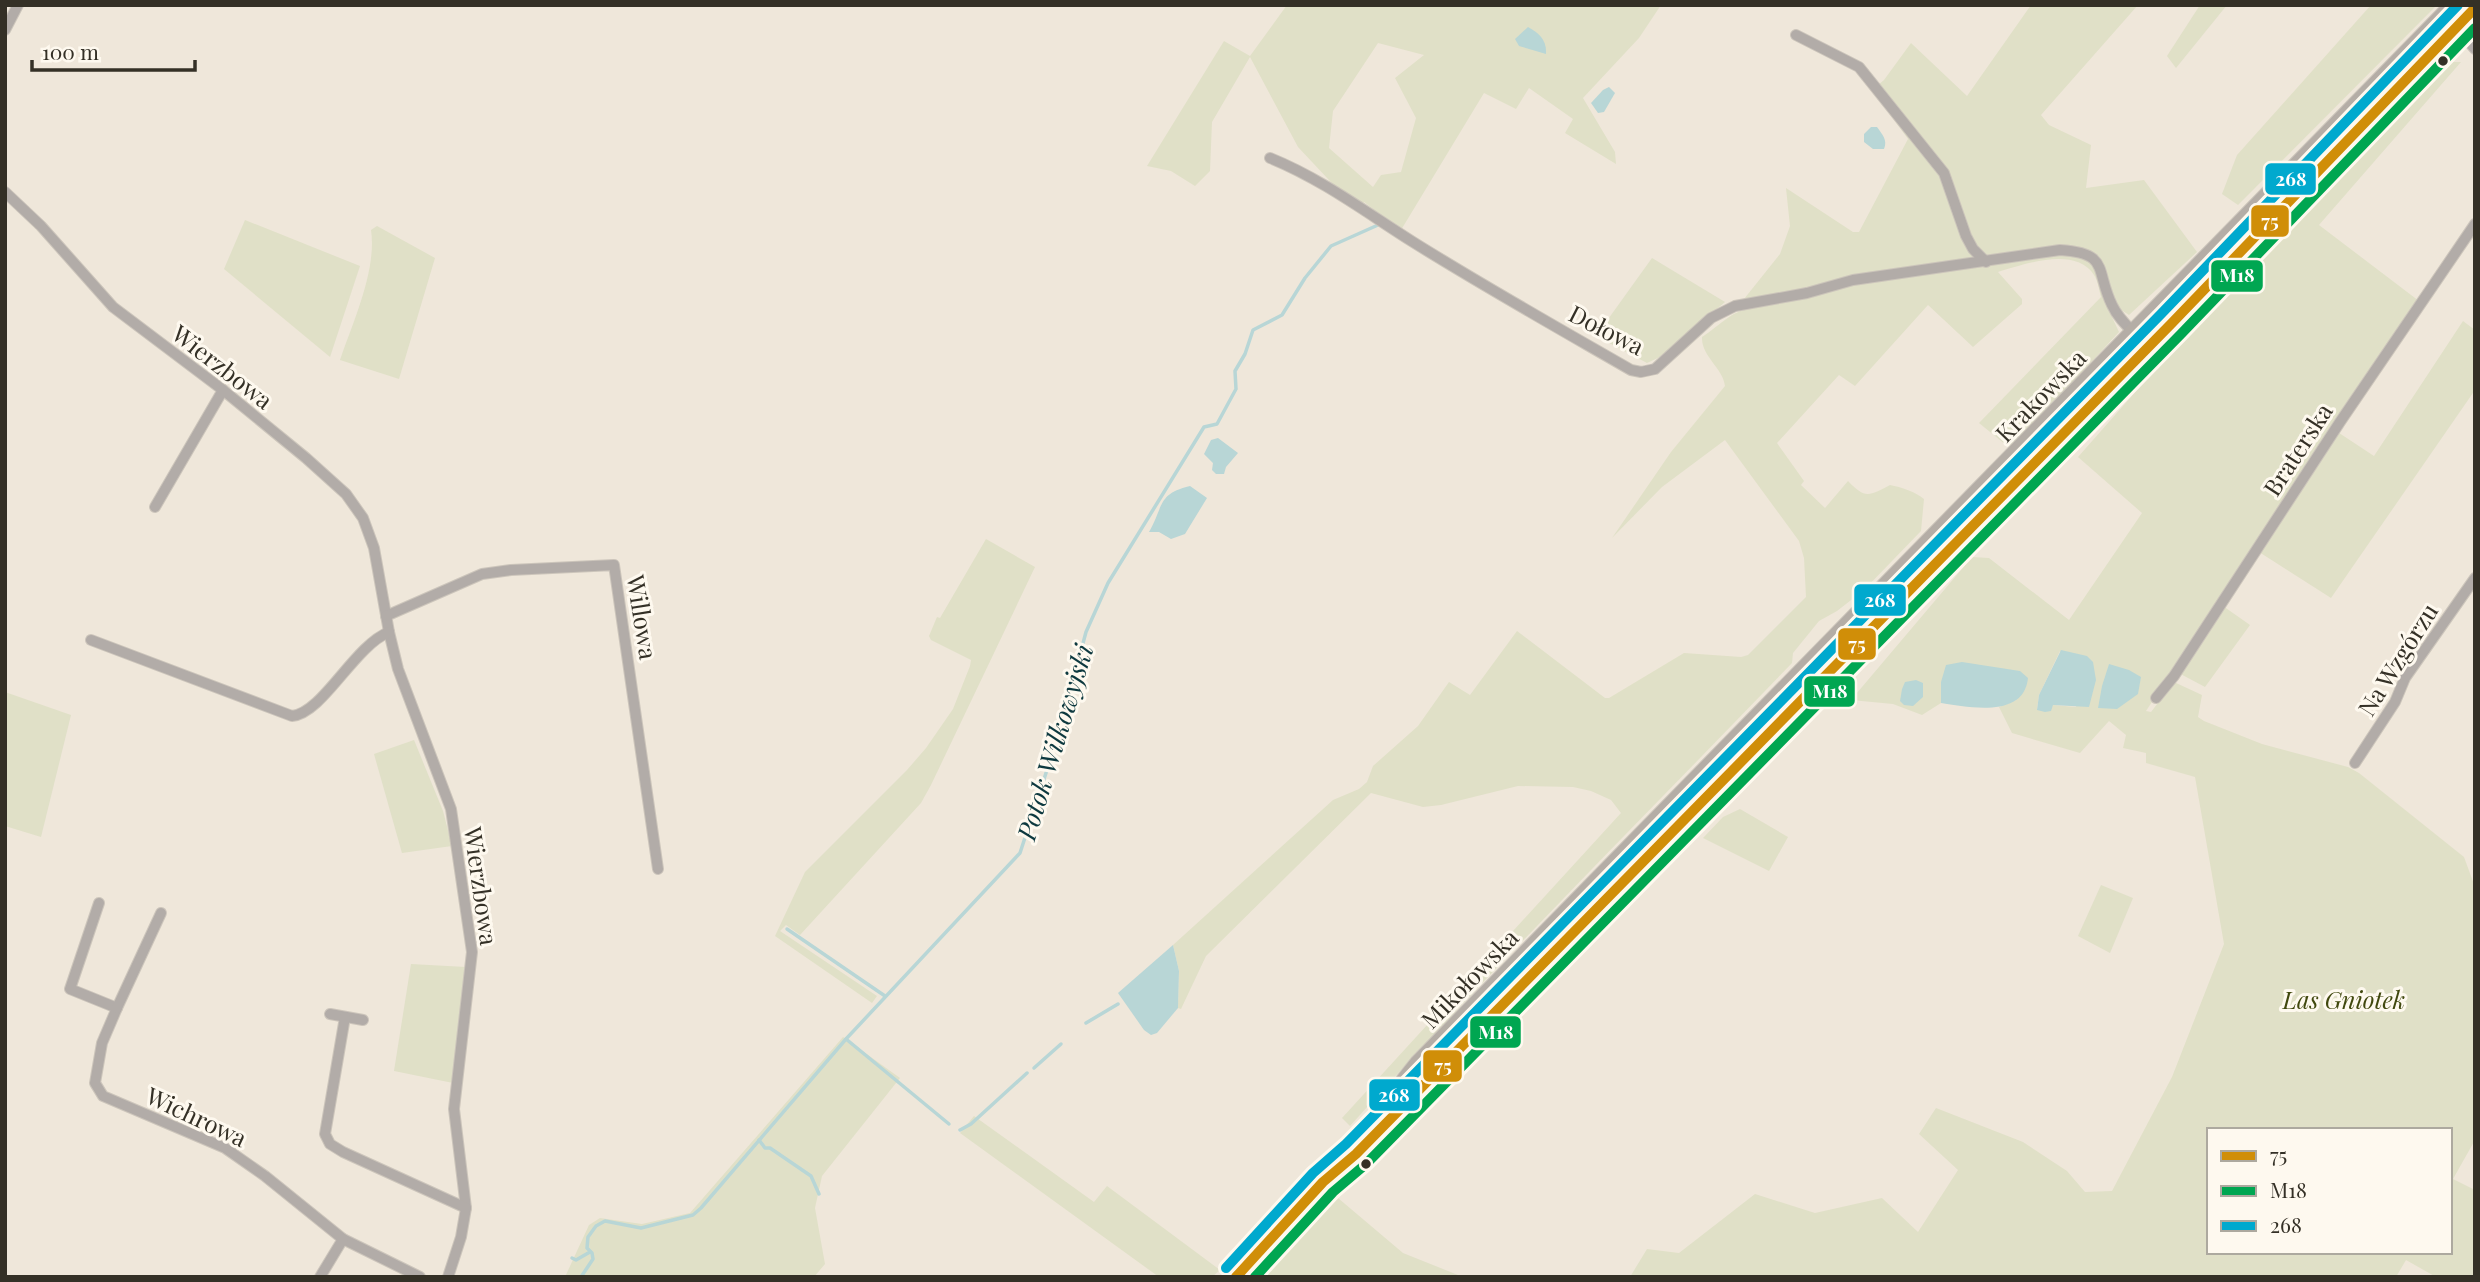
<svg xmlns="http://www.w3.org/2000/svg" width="2480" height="1282" font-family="'Playfair Display',serif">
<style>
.green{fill:#e0e0c7;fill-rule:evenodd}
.water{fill:#b8d6d6}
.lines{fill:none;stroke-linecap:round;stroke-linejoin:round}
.stream{stroke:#b8d6d6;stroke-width:3.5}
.minor-casing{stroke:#ccc5bb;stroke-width:12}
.primary-casing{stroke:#ccc5bb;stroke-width:18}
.minor{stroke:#b2aca8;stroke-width:10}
.primary{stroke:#b4ada6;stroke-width:16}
.bus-1-casing{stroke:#fef9ef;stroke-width:16}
.bus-2-casing{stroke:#fef9ef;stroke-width:16}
.bus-3-casing{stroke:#fef9ef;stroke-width:16}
.bus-1{stroke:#d08e08;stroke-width:10}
.bus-2{stroke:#00a651;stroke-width:10}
.bus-3{stroke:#00a9ce;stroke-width:10}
.bus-dot{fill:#343026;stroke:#fef9ef;stroke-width:2.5}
.labels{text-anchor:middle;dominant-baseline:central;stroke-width:6;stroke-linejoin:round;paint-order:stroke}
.street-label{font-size:24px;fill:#343026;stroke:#fef9ef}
.park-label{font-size:24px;font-style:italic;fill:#40480e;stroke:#fef9ef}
.water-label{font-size:26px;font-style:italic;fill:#0d393f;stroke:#fef9ef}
.line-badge{stroke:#fef9ef;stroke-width:2.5}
.badge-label{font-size:19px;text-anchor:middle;font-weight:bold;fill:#fff}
</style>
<rect width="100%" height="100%" fill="#efe7da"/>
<g class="green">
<path d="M1287 5H1661L1639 38 1583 98 1615 152 1616 164 1565 133 1573 119 1529 88 1516 109 1484 93 1401 230 1364 202 1357 210 1298 147 1250 57 1212 122 1210 171 1195 186 1171 171 1147 166 1224 41 1250 56ZM1378 43 1424 55 1395 78 1416 118 1401 172 1381 175 1373 187 1329 148 1333 111Z"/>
<path d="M2031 5H2138L2041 115 2049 125 2091 145 2086 188 2144 180 2197 252 2129 315 2103 298 2119 332 2011 449 1979 423 2101 297C2099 290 2098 281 2094 275 2076 246 2024 264 1998 272L2022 299V304L1973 347 1928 305 1855 386 1839 375 1777 443 1804 481 1801 485 1825 508 1848 481C1865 499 1869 496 1890 485 1901 487 1916 492 1924 499L1921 531 1864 590 1837 611 1819 621 1793 653 1792 663C1644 817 1493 967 1350 1126L1342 1118 1621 813 1611 800 1591 791 1573 787 1518 786 1441 805 1423 807 1371 793 1206 956 1181 1009 1178 1008 1179 971 1173 945 1333 800 1359 789 1367 782 1373 766 1418 726 1449 682 1470 695 1517 631 1605 698H1609L1684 653 1741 657 1748 655 1806 597 1804 558 1799 541 1725 440 1662 487 1612 538 1671 452 1725 386C1723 368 1701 356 1702 337 1721 325 1734 307 1758 308L1744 299 1780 254 1790 226 1786 188 1853 232H1859L1908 139 1872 90 1884 80 1911 43 1967 96Z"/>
<polygon points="2200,5 2227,5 2176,68 2167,56"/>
<polygon points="2371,5 2437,5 2238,205 2222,194 2237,155"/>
<polygon points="2429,39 2433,39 2432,42 1450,1050 1446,1046"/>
<path d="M2448 62H2461L2319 225 2419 301 2330 427 2374 456 2463 321 2475 330V390L2331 598 2259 552 2223 606 2250 625 2205 687 2173 670 2146 711 2151 712 2174 682 2202 695 2198 717 2204 721 2262 744 2348 767 2359 773 2464 857 2475 887V1140L2453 1179 2475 1190V1277H2436L2406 1260 2396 1277H1630L1647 1249 1679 1253 1755 1194 1815 1213 1882 1198 1918 1232 1958 1170 1919 1134 1936 1108 2023 1142 2067 1171 2085 1192 2112 1191 2172 1077 2224 944 2195 777 2146 763V753L2123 748 2126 735 2109 721 2080 753 2012 733 1999 707 2016 700 1941 682V703L1922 715 1893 704 1851 700 1972 557 1989 558 2069 620 2142 513 2078 457 2190 330 2214 287 2296 208 2401 97ZM2060 651 2076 707 2053 705 2037 709 2039 695ZM2209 1130H2450V1252H2209Z"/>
<polygon points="245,220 360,266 330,357 224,269"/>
<path d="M377 226 435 258 399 379 340 360C353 322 377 270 371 230Z"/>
<polygon points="1652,258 1725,302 1660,357 1647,363 1596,336"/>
<polygon points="986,539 1035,567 931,785 921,803 800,935 786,925 780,931 877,996 872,1003 775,936 805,872 907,770 926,748 953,709 970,666 971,660 931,640 929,636 937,617 940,618"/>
<polygon points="5,692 71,715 41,837 5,826"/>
<polygon points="414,740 443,811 452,846 402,853 374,754"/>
<polygon points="1740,809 1788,837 1769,871 1703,838 1723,817"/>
<polygon points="2101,885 2133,898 2110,953 2078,936"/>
<polygon points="411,964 466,967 453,1083 394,1071"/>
<polygon points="843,1037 900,1078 822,1176 815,1208 825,1264 814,1277 565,1277 589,1225 600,1218 642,1224 690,1213"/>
<polygon points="974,1116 1094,1202 1107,1186 1220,1270 1212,1277 1159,1277 960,1133"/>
<polygon points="1338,1198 1403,1253 1463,1277 1258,1277"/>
</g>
<g class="water">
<path d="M1528 27C1539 33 1547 40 1546 54L1519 46 1515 39Z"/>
<polygon points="1609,87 1615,93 1604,112 1598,113 1591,103 1603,90"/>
<path d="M1871 127H1877C1882 134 1888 140 1884 149H1873L1864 142V134Z"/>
<polygon points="1218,438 1238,453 1226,467 1224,474 1216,474 1212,470 1213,463 1204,454 1211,440"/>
<path d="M1190 486 1207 498 1185 534 1171 539 1159 532H1149C1164 506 1157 494 1190 486Z"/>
<polygon points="2061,650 2087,656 2093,662 2096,680 2089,707 2053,705 2051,711 2045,712 2037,710 2039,695"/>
<path d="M1962 662 2020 671 2028 678C2024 719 1968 707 1941 703V682L1946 665Z"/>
<polygon points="2109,664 2129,670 2141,677 2138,694 2117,709 2098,708 2102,686"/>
<polygon points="1916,680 1923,683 1923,697 1913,706 1904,705 1900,701 1902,689 1905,682"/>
<polygon points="1173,945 1179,971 1178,1008 1157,1033 1151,1035 1144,1030 1118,993"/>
</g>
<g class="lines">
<g class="stream">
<polyline points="787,929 885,996"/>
<polyline points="1086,1023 1118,1004"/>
<polyline points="846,1039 949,1124"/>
<polyline points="1034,1068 1061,1044"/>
<polyline points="960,1130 971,1124 1027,1073"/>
<polyline points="759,1140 765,1148 770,1148 811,1176 819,1194"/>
<polyline points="572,1258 576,1260 590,1252"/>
<polyline points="581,1277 593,1259 592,1253 587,1248 588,1237 596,1226 605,1221 641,1228 693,1215 701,1208 846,1039 1020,853 1059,733 1086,632 1108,583 1204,427 1217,424 1236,389 1235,371 1245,354 1253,330 1282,315 1305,278 1331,246 1378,225"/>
</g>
<defs>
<g id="minor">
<polyline points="2454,25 2475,49"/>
<polyline points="5,30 18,5"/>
<polyline points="1796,35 1859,67 1944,173 1966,236 1973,249 1986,262"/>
<path d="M1270 158C1322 179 1367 213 1413 242 1485 287 1558 328 1631 370L1641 372 1655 369 1711 318 1735 306 1807 293 1853 280 2060 250C2110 253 2095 270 2112 305 2117 316 2125 324 2133 332"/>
<polyline points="5,192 41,226 113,307 223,390 306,458 346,494 363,518 374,548 389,632 398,669 451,809 472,952 454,1109 466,1208 461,1237 448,1277"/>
<polyline points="155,507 223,390"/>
<polyline points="386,616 482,574 511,570 614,565 658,869"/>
<path d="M91 640 292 716C323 713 354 646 389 632"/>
<polyline points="2156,698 2174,676 2340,422 2475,224"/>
<polyline points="2355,763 2395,702 2405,678 2475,578"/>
<polyline points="99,903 70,989 117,1008 102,1043 95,1083 103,1096 225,1148 265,1176 343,1239 420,1277"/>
<polyline points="117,1008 161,913"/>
<polyline points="330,1014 363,1020"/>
<polyline points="345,1017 325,1134 330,1144 343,1152 466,1208"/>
<polyline points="320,1277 343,1239"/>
</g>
<g id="primary">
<polyline points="1359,1151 2171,324 2475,8"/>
<polyline points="1236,1277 1323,1182 1418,1063 2453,5"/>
</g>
</defs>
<use href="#minor" class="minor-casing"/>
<use href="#primary" class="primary-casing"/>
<use href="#minor" class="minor"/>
<use href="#primary" class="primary"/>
<defs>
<polyline id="bus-1" points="1236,1277 1323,1182 1356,1154 2171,324 2475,8"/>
<polyline id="bus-2" points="1255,1277 1333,1192 1366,1164 2181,334 2475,28"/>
<polyline id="bus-3" points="1226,1268 1313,1173 1346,1144 2161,314 2458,5"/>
</defs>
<use href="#bus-1" class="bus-1-casing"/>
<use href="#bus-2" class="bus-2-casing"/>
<use href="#bus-3" class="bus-3-casing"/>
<use href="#bus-1" class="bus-1"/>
<use href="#bus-2" class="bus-2"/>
<use href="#bus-3" class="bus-3"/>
</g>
<g class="bus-dot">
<circle cx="2443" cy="61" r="6"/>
<circle cx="1366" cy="1164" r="6"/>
</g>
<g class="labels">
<g class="street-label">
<text transform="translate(1607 329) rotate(27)">Dołowa</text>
<text transform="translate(223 366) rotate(38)">Wierzbowa</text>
<text transform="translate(2040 395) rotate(-46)">Krakowska</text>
<text transform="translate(2297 449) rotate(-57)">Braterska</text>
<text transform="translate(643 617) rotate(81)">Willowa</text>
<text transform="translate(2397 659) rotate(-58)">Na Wzgórzu</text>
<text transform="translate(482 886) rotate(82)">Wierzbowa</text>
<text transform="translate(1469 978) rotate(-46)">Mikołowska</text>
<text transform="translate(197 1116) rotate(25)">Wichrowa</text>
</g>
<g class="park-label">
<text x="2344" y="999">Las Gniotek</text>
</g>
<g class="water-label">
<text transform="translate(1054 742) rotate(-73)">Potok Wilkowyjski</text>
</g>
</g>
<g class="line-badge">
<rect x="2264" y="162" width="53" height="34" rx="7" fill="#00a9ce"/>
<rect x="2250" y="204" width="40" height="34" rx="7" fill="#d08e08"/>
<rect x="2210" y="259" width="54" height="34" rx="7" fill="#00a651"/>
<rect x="1853" y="583" width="54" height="34" rx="7" fill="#00a9ce"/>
<rect x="1837" y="627" width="40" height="34" rx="7" fill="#d08e08"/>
<rect x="1803" y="675" width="53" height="33" rx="7" fill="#00a651"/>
<rect x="1469" y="1015" width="53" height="34" rx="7" fill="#00a651"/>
<rect x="1422" y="1049" width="41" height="34" rx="7" fill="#d08e08"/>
<rect x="1368" y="1078" width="53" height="34" rx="7" fill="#00a9ce"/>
</g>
<g class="badge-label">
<text x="2291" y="186">268</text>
<text x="2270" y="228">75</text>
<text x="2237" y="282">M18</text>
<text x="1880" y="607">268</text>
<text x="1857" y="651">75</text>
<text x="1830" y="698">M18</text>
<text x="1496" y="1039">M18</text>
<text x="1443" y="1073">75</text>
<text x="1394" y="1102">268</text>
</g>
<rect width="2480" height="1282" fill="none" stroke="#343026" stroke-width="14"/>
<rect x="2207" y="1128" width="245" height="126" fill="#fef9ef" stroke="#ada99f" stroke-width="2"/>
<rect x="2221" y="1151" width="35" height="10" fill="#d08e08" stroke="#ada99f" stroke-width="2"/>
<text x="2270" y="1163" font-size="21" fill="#343026">75</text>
<rect x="2221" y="1186" width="35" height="10" fill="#00a651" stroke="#ada99f" stroke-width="2"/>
<text x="2270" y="1198" font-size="21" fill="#343026">M18</text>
<rect x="2221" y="1221" width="35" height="10" fill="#00a9ce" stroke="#ada99f" stroke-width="2"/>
<text x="2270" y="1233" font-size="21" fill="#343026">268</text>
<path d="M32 60v10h163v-10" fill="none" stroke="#343026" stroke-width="3.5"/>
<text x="42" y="60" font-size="21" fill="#343026" stroke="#fef9ef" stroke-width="5" paint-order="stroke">100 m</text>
</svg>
